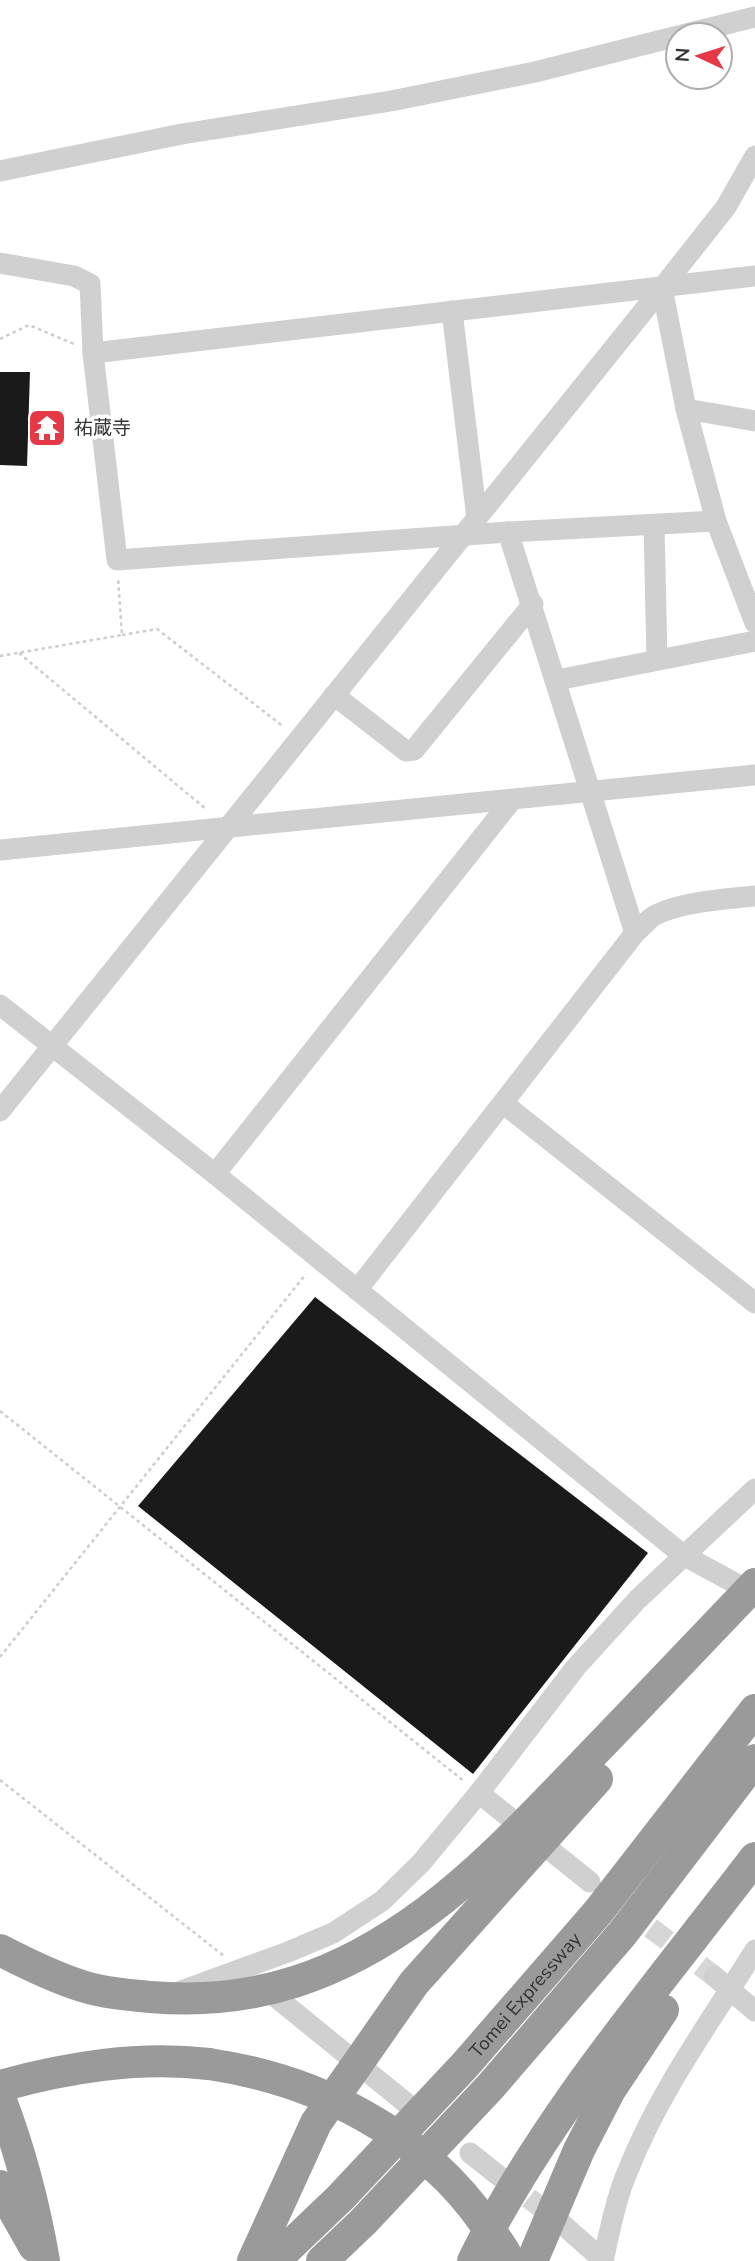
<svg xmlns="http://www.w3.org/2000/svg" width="755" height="2261" font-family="'Nunito Sans','Noto Sans JP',sans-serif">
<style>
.building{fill:#1a1a1a}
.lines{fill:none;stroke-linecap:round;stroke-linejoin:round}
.minor-tunnel{stroke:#d6d6d6;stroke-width:21;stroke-dasharray:21 10;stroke-linecap:butt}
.path{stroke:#cdcdcd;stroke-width:2.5;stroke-dasharray:3.5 3.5;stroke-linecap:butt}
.minor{stroke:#d0d0d0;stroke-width:21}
.highway{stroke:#9a9a9a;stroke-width:32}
.highway-bridge{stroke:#9a9a9a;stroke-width:32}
.labels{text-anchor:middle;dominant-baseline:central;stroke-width:7;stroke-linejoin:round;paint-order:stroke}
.poi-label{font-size:19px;fill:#333;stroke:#fff;text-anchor:start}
.street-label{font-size:19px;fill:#333;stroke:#fff}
</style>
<rect width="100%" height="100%" fill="#fff"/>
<g class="building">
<polygon points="0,372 30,372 27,466 0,465"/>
<polygon points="315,1297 648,1553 473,1774 138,1506"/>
</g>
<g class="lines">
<g class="minor-tunnel">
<polyline points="626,1909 714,1976"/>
<polyline points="504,2179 561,2223"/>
</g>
<g class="path">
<polyline points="0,339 29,325 74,344"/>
<polyline points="122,635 157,629 284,727"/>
<polyline points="19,653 207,810"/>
<polyline points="0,656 122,635 118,577"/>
<polyline points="0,1411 465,1782"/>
<polyline points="0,1657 306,1274"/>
<polyline points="0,1780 224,1956"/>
</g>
<g class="minor">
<polyline points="682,35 755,17"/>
<polyline points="0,171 182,134 391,101 535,72 678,36"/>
<polyline points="0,263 74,276 90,284 93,353 117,560 508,532 716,521"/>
<polyline points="662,288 686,409 716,521 755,623"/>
<polyline points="452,311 477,519"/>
<polyline points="93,353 755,276"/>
<polyline points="686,409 755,421"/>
<polyline points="654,525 657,660"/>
<polyline points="508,532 635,933"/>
<polyline points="557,680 755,641"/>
<polyline points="334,695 406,751 414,750 533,604"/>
<polyline points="0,850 755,775"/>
<polyline points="0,1005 215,1174 683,1555 755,1594"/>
<polyline points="504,1104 755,1303"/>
<polyline points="0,1111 662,288 726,207 755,156"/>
<polyline points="215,1174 511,801"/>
<path d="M357 1290 635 933C641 928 646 922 651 918 674 902 728 899 755 896"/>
<polyline points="479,1793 590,1882"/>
<polyline points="714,1976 755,2011"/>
<polyline points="261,1985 406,2103"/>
<polyline points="181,1991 288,1952 333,1933 382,1901 421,1863 479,1793 576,1667 638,1599 755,1489"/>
<polyline points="470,2153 499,2176"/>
<polyline points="561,2223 604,2261"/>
<path d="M603 2261C610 2230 616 2197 629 2168 660 2090 711 2021 755 1950"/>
</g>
<g class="highway">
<path d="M0 2086C69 2067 138 2056 209 2064"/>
<path d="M0 2098C21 2153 34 2203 44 2261"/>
<polyline points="0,2186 34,2246"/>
<path id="s1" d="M274 2261 340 2198 465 2065 598 1912 755 1710"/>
<polyline points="322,2261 363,2222 491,2086 622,1934 755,1760"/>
<path d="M473 2261C546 2114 656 1988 755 1858"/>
<polyline points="532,2261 579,2150 610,2090 663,2010"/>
</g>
<g class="highway-bridge">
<path d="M0 1950C27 1964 53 1977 82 1986 104 1993 128 1995 150 1997 256 2006 341 1975 426 1912 481 1871 529 1820 576 1771 636 1709 696 1646 755 1584"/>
<path d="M209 2064C317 2080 423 2133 486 2225 494 2237 504 2248 509 2261"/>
<polyline points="253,2261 316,2123 414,1983 597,1779"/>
</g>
</g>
<defs>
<symbol id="temple-square" viewBox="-11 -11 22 22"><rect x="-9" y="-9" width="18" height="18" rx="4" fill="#e63946" stroke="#fff"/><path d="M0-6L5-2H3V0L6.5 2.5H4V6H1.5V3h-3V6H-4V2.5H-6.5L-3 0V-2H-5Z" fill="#fff"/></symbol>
</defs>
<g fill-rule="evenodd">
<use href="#temple-square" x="25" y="406" width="44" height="44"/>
</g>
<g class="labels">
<g class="poi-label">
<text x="74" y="428">祐蔵寺</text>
</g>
<g class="street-label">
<text stroke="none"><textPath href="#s1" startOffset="366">Tomei Expressway</textPath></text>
</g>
</g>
<g transform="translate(699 56) rotate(274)"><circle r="33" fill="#ffffff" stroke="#adadad" stroke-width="2"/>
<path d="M0-5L12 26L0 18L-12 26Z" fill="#e63946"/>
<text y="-10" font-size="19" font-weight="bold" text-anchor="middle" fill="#333333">N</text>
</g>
</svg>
